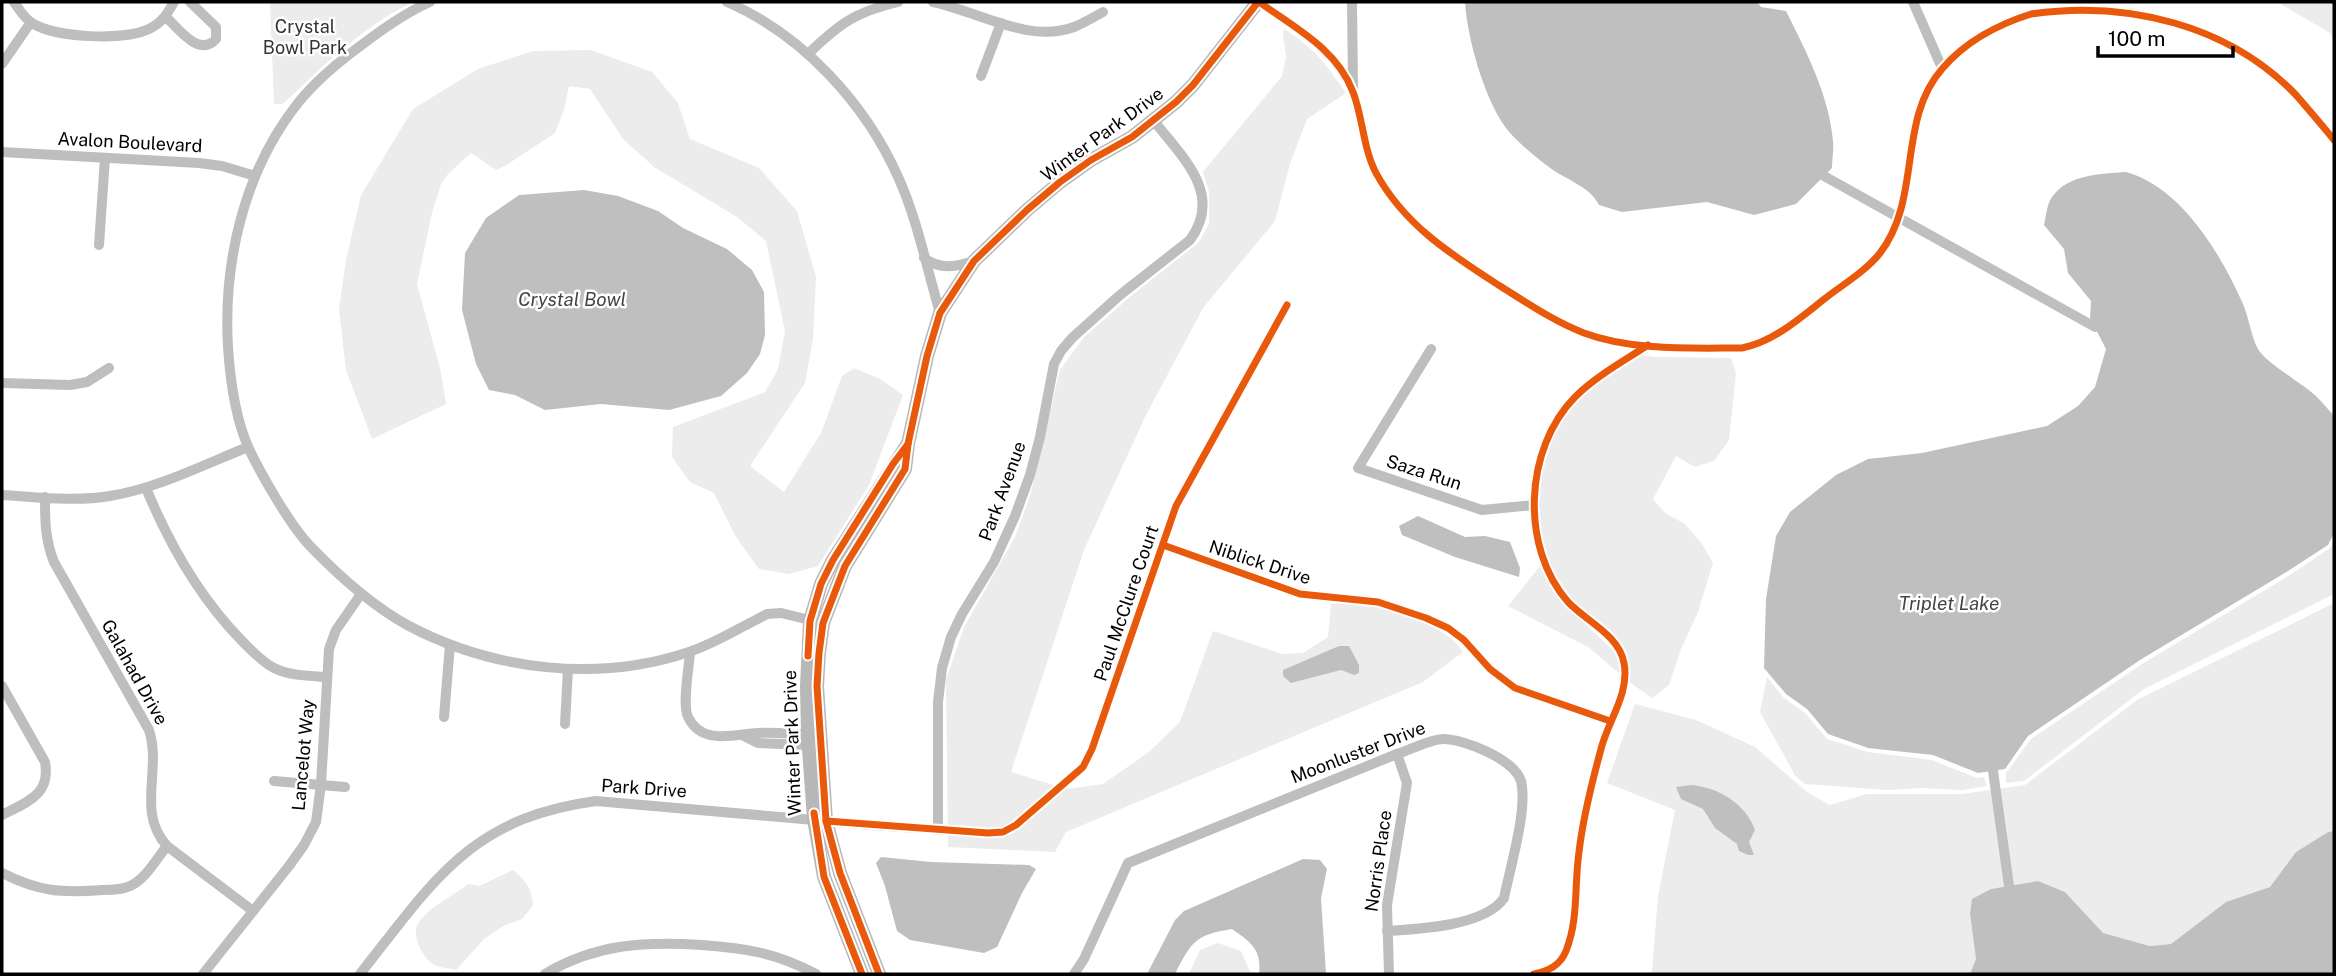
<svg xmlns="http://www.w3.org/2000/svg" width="2336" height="976" font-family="'Public Sans',sans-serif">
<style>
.green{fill:#ececec}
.water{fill:#bfbfbf}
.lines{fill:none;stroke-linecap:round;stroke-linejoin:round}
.canal{stroke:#bfbfbf;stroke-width:10}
.street{stroke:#bebebe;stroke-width:10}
.secondary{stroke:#b8b8b8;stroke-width:14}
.cycleway-casing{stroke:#fff;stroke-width:11}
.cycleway{stroke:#e8590c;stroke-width:7}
.labels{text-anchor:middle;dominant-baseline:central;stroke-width:5;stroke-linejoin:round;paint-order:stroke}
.park-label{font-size:18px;fill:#333;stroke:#fff}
.street-label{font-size:18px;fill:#000;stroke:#fff}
.water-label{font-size:19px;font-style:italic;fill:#444;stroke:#fff}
</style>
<rect width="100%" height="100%" fill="#fff"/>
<g class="green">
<path d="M270 2H413C363 26 323 66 283 104H274Z"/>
<polygon points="2277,2 2334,2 2334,40 2330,33"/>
<path d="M1284 29C1315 48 1326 64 1346 93L1307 119 1290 164 1275 221 1203 308 1145 417 1084 550 1011 772 1066 789 1103 784 1149 752 1180 722 1213 631 1282 654 1303 653 1328 637 1331 604C1340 603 1350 602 1359 603 1388 608 1448 625 1463 652L1423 682 1066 832 1055 852 948 847 946 680 964 627 1015 537 1030 496 1060 370 1084 337 1131 296 1199 242 1209 224V192L1203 172 1282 76 1286 57 1283 34Z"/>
<polygon points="591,50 652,72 678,103 690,139 759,168 797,211 816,277 813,339 805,383 750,466 784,492 821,433 842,376 854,368 880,379 903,395 869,485 818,566 789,574 759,569 736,537 714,493 690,482 672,457 673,427 765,392 778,369 785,331 766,241 737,217 654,167 623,139 590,89 569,86 564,110 555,133 505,166 496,170 471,153 448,174 441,184 432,213 417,284 441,372 446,404 372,439 346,370 339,309 346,260 361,195 413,109 478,69 533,51"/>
<path d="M1643 355 1655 357 1731 358 1736 373 1729 440 1714 461 1695 467 1676 456 1653 499 1665 513 1685 524 1702 544 1713 563 1698 612 1681 649 1669 685 1652 698 1629 682C1628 632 1602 630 1572 598 1524 546 1530 452 1578 401 1596 383 1621 368 1643 355Z"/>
<polygon points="2334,541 2334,594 2144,689 2024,781 2006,783 2006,773 2031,739 2142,664 2290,575 2330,548"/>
<polygon points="1541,565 1566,606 1616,653 1620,674 1588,647 1508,606"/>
<polygon points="2334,603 2334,831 2328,832 2296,852 2270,887 2226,902 2171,944 2150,946 2103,933 2065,892 2038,881 1991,889 1970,914 1976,959 1970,974 1654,974 1652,971 1658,896 1675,810 1607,783 1635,704 1696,720 1755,747 1807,792 1830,805 1867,794 1962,794 2025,785 2137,700"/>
<polygon points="1767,677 1783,697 1805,713 1827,739 1868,752 1932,760 1977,778 1984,777 1987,786 1962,790 1921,788 1888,790 1805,784 1796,777 1760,712"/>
<path d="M513 870C526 881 532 888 533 906L522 919 505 925 484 939 456 970C450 968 440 968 435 965 422 958 410 934 419 922 431 906 453 896 468 884L479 886Z"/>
<polygon points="1218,943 1241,951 1251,974 1189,974 1200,950"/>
</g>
<g class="water">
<path d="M1465 2H1757L1761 7 1786 11C1806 51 1829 95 1833 141 1834 150 1832 159 1832 168L1796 204 1754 215 1707 202 1622 212 1599 205C1591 188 1568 180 1553 170 1539 160 1523 147 1511 134 1486 107 1467 38 1465 2Z"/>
<path d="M2126 172C2181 187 2221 254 2243 304 2249 318 2251 336 2258 349 2265 362 2303 384 2316 396 2322 402 2328 409 2334 416V533L2328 545 2288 571 2140 660 2028 736 2005 769 1978 773 1933 755 1868 748 1828 734 1807 709 1786 694 1764 668 1766 599 1776 536 1790 512 1836 475 1868 459 1922 453 2047 426 2078 406 2095 387 2106 349 2090 318 2091 301 2068 273 2064 249 2044 225C2046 216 2047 204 2052 197 2068 174 2101 174 2126 172Z"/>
<polygon points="584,190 618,196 658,211 683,228 727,249 752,270 764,292 765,335 760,354 747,373 721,396 669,410 601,404 545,410 515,395 489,390 476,364 462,310 465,253 486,218 519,195"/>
<polygon points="1418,516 1465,537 1485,536 1510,542 1520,568 1519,577 1455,557 1402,535 1399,526"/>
<polygon points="1339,646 1349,646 1359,665 1359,673 1354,675 1341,670 1291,683 1283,676 1283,670"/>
<path d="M1691 785C1718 787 1746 804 1755 830L1749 842 1754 855H1748L1739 851 1737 844 1715 828 1703 809 1681 799 1676 787Z"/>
<polygon points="2334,831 2334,974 1970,974 1976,959 1970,914 1972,899 1991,889 2038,881 2065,892 2103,933 2150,946 2171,944 2226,902 2270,887 2296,852 2328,832"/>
<polygon points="881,857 931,862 1029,865 1036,869 1022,893 997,947 984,953 910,940 897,931 885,886 876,863"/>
<path d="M1303 859 1320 860 1327 869 1321 898 1326 974H1259C1262 950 1251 942 1232 929 1195 935 1192 941 1175 974H1147L1175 920 1184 911Z"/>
</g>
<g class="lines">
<g class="canal">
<polyline points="1824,176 2095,327"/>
<polyline points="1993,771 2009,886"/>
</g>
<g class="street">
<path d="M14 2C19 9 24 18 32 23 55 38 124 41 149 29 162 23 167 14 174 2"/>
<path d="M430 2C407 12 387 26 367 41 342 59 317 79 298 103 244 171 223 262 228 347 230 378 236 420 249 449 262 476 290 525 310 546 339 576 372 606 409 626 493 670 597 683 689 652 716 643 741 627 767 614L781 613 818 622"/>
<path d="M727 2C803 35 866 104 899 179 918 222 927 269 940 313"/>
<path d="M933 2C978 11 1028 44 1074 27 1084 23 1094 17 1103 12"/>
<path d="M1259 2C1294 27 1337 49 1353 92 1363 118 1363 148 1376 173 1405 226 1452 255 1500 286 1527 303 1555 322 1584 333 1632 351 1691 348 1742 348 1773 342 1799 319 1823 300 1842 285 1866 271 1880 253 1922 199 1897 120 1942 69 1965 42 1999 24 2031 14 2127 0 2229 25 2296 95 2309 110 2322 125 2334 140"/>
<polyline points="1352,2 1353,88"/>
<polyline points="1913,2 1942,68"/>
<path d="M166 17C178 28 199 58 216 39V27L190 2"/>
<path d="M808 54C839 24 855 12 898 2"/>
<polyline points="2,64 31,22"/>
<polyline points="981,76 1001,23"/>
<polyline points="2,152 199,163 222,166 255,176"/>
<polyline points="99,245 105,158"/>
<path d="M924 258C940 270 956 267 974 261"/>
<polyline points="1431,349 1358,468 1482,510 1535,505"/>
<polyline points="2,383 70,385 87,382 109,368"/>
<path d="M146 488C169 544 199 597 242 641 252 651 262 662 274 668 290 676 310 676 327 677"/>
<path d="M2 495C37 497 75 502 110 496 158 488 203 465 248 447"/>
<path d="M45 497C45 520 45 540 54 562L149 730C162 770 136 812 167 846L253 911"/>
<polyline points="1163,545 1300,594 1378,602 1426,618 1448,628 1464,640 1490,669 1515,688 1610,721"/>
<path d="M690 652C689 668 682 704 688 717 702 746 734 734 758 733 774 732 791 734 808 735"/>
<path d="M2 686 45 762C51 795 27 802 2 815"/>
<polyline points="444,717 450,645"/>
<polyline points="565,724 568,669"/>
<polyline points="742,735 758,743 809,745"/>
<polyline points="274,781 345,787"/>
<path d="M938 830V702L942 668 951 637 962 614 994 562 1015 516 1030 475 1040 437 1054 364 1061 351 1072 338 1120 295 1190 240C1224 194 1182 157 1154 121"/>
<path d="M2 873C39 892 62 893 103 890 112 890 122 890 130 886 145 880 157 858 167 846"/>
<polyline points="203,974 289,866 304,845 316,822 321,784 329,649 336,630 361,594"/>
<path d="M360 974C433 882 469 818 596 801L872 825 988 833 1003 832 1016 825 1083 767 1092 749 1176 506 1287 305"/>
<path d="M545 974C595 944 645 941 702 945 746 948 776 953 816 974"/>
<path d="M1074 974 1084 959 1128 863 1397 754C1409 750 1432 739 1443 739 1464 739 1514 759 1521 781 1528 809 1510 868 1504 898 1485 926 1419 929 1387 931"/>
<polyline points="1389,974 1387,905 1407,783 1397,754"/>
<path d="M1534 974C1548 971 1560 966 1566 951 1579 918 1574 886 1579 852 1583 817 1592 782 1601 749 1608 721 1630 693 1624 663 1619 635 1586 621 1568 602 1520 547 1524 449 1575 397 1596 376 1624 361 1648 345"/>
</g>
<g class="secondary">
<polyline points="862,974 824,877 814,819 808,735 807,686 810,621 821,584 833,560 907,445"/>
<polyline points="879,974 840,873 826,821 817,686 819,653 823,623 845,566 905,469 908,444 927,356 940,313 974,261 1027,210 1060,182 1091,160 1132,137 1176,102 1193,85 1258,2"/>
</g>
<defs>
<g id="cycleway">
<path d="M1259 2C1294 27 1337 49 1353 92 1363 118 1363 148 1376 173 1405 226 1452 255 1500 286 1527 303 1555 322 1584 333 1632 351 1691 348 1742 348 1773 342 1799 319 1823 300 1842 285 1866 271 1880 253 1922 199 1897 120 1942 69 1965 42 1999 24 2031 14 2127 0 2229 25 2296 95 2309 110 2322 125 2334 140"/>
<polyline points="1163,545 1300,594 1378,602 1426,618 1448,628 1464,640 1490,669 1515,688 1610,721"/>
<polyline points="808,656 810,621 821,584 833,560 893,464 908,444"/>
<polyline points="814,813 824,877 862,974"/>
<polyline points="826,821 988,833 1003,832 1016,825 1083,767 1092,749 1176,506 1287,305"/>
<polyline points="879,974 840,873 826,821 817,686 819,653 823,623 845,566 905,469 908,444 927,356 940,313 974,261 1027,210 1060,182 1091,160 1132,137 1176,102 1193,85 1258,2"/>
<path d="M1534 974C1548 971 1560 966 1566 951 1579 918 1574 886 1579 852 1583 817 1592 782 1601 749 1608 721 1630 693 1624 663 1619 635 1586 621 1568 602 1520 547 1524 449 1575 397 1596 376 1624 361 1648 345"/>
</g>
</defs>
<use href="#cycleway" class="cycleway-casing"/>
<use href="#cycleway" class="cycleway"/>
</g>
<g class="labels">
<g class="park-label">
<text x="305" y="26">Crystal<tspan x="305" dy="21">Bowl Park</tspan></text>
</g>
<g class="street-label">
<text transform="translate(1102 134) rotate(-36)">Winter Park Drive</text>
<text transform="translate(130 142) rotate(3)">Avalon Boulevard</text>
<text transform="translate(1424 472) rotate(18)">Saza Run</text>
<text transform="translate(1002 491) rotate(-70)">Park Avenue</text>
<text transform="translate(1260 562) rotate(18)">Niblick Drive</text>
<text transform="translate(1126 603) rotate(-71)">Paul McClure Court</text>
<text transform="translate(135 672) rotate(61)">Galahad Drive</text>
<text transform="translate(792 743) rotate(-92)">Winter Park Drive</text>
<text transform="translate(1358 752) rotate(-21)">Moonluster Drive</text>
<text transform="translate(303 755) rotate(-85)">Lancelot Way</text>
<text transform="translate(644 788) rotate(4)">Park Drive</text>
<text transform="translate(1378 861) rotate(-82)">Norris Place</text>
</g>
<g class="water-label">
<text x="572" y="299">Crystal Bowl</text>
<text x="1949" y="603">Triplet Lake</text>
</g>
</g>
<rect width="2336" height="976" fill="none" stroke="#000000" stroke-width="7"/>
<path d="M2098 46v10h135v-10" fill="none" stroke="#000000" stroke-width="3.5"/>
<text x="2108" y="46" font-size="21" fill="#000000" stroke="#ffffff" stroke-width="5" paint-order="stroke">100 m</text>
</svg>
